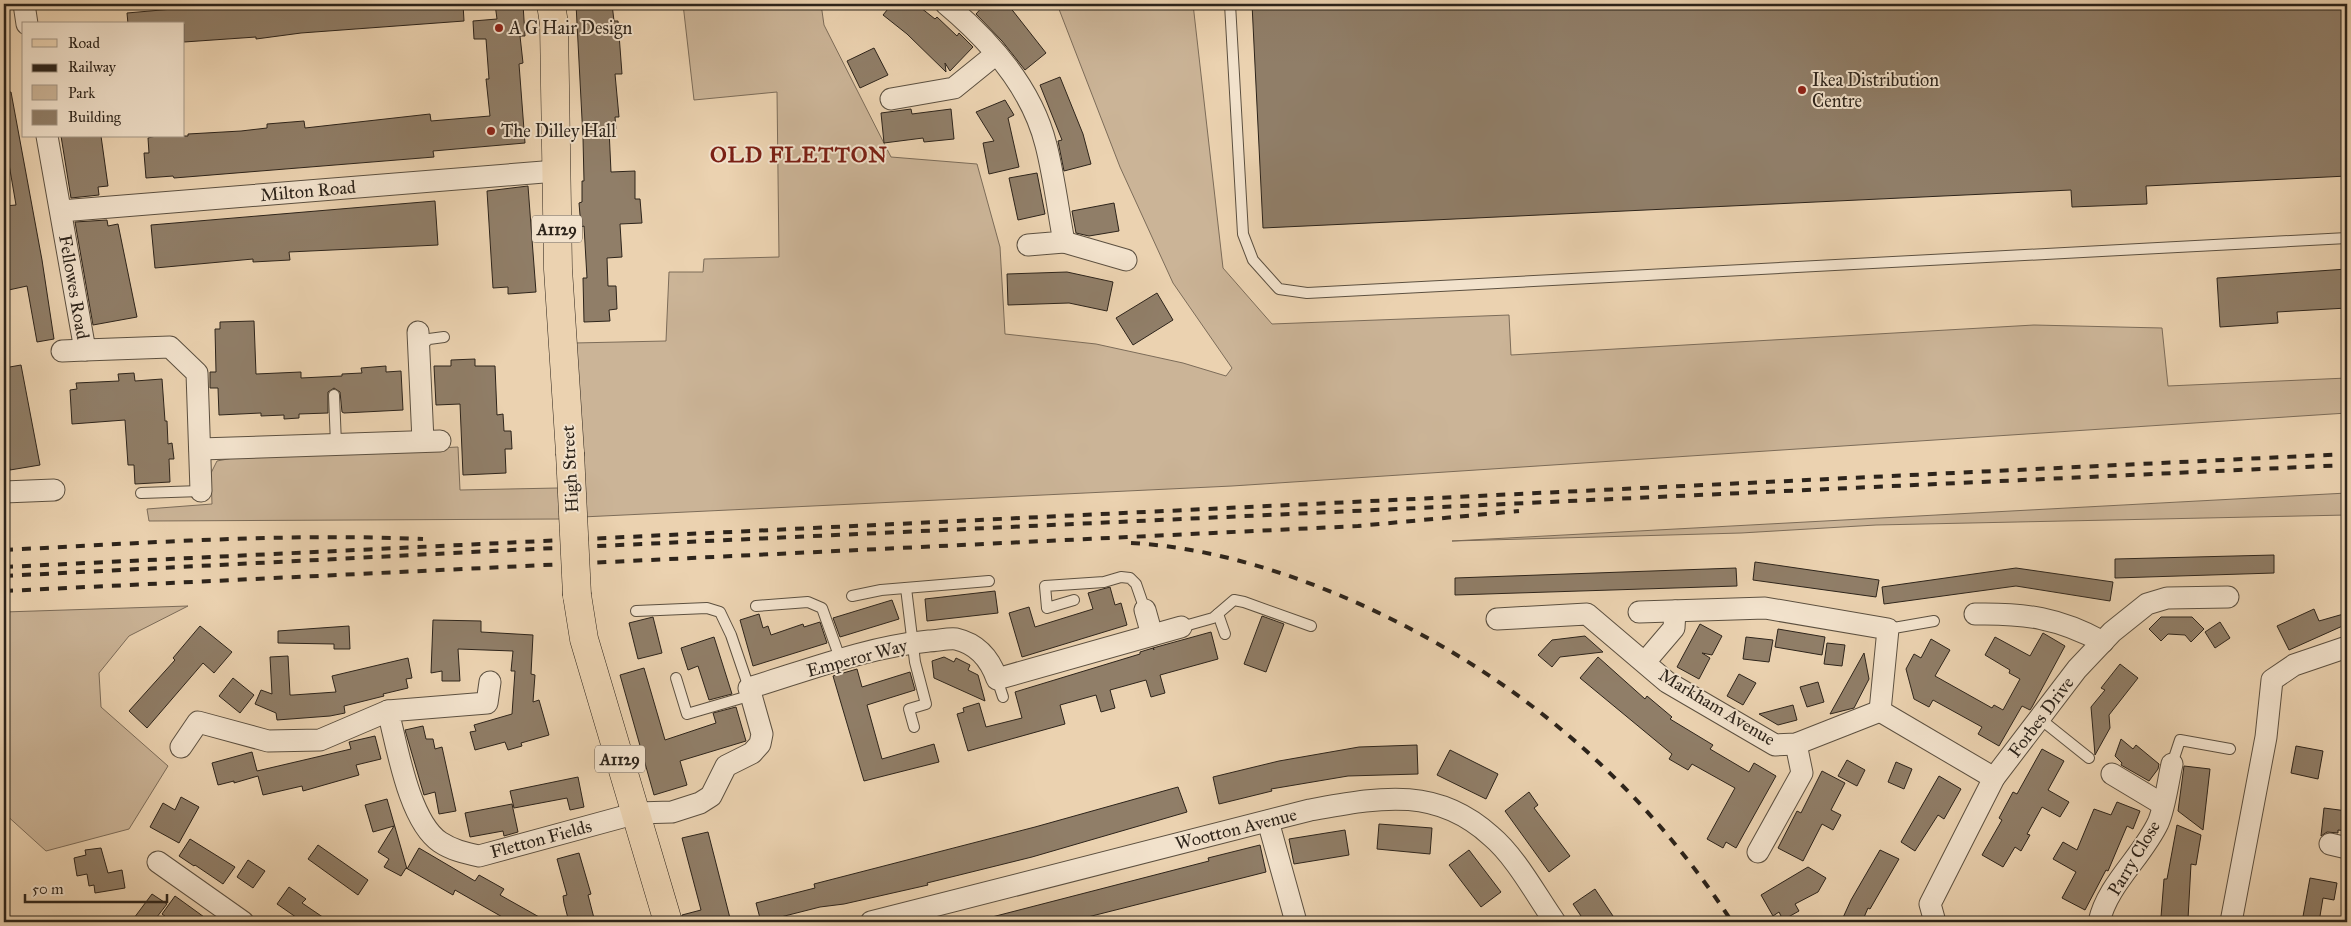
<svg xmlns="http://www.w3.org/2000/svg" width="2351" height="926" font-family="'IM FELL Great Primer',serif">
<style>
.green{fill:#cbb497;stroke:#7c6c59}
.building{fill:#907e68;stroke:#2d241b}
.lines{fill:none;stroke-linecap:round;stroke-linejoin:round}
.lane-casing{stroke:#5c5040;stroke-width:12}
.street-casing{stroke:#5c5040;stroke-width:23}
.primary-casing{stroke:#2d241b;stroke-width:29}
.lane{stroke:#f2e2cc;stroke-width:10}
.street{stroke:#f2e2cc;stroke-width:21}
.primary{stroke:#ebd2b0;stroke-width:28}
.rail{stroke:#2d241b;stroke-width:4;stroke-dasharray:9 9;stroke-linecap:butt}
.primary-bridge-casing{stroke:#2d241b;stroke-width:29;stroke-linecap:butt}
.primary-bridge{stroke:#ebd2b0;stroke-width:28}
.poi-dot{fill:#8f2418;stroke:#f2e2cc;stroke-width:2}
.labels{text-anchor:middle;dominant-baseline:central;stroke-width:4;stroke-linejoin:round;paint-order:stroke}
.shield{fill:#f2e2cc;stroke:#685d50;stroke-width:1}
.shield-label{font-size:16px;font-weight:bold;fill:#2d241b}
.poi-label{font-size:18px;fill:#2d241b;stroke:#f2e2cc;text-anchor:start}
.street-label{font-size:18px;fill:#2d241b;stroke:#f2e2cc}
.district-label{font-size:22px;font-weight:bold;letter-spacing:1px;fill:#7a1f14;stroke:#f2e2cc}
</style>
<rect width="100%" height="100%" fill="#ebd2b0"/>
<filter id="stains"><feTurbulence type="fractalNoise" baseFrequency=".004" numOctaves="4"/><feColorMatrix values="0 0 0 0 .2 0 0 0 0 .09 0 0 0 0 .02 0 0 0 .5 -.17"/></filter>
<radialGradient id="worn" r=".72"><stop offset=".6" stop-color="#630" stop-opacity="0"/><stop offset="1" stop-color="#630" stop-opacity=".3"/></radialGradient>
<g class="green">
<polygon points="683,4 821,4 824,25 891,157 977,164 1000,247 1005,334 1096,344 1183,363 1226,376 1232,368 1173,283 1120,167 1057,4 1193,4 1223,268 1272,324 1509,315 1511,355 2034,325 2162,328 2168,386 2347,378 2347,413 1232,486 582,517 574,343 666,341 669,272 703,272 704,259 779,257 777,92 694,100"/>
<polygon points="458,447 460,490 558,488 561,519 149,521 147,509 212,504 211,473 217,461 233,458"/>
<polygon points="2347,493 2347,515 1876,525 1741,533 1452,541"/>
<polygon points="188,606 129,636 99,673 101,707 168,766 129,829 46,851 4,813 4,612"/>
</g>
<g class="building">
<polygon points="230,4 463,4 464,21 301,33 256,39 256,37 184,42 184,24 128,24 127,13"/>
<polygon points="495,4 523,4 525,36 520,36 523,63 519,64 525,143 433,151 434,157 174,178 173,176 146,178 144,153 149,153 148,138 156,136 188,136 188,134 241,131 267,128 267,124 304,121 305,128 430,114 431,121 490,116 486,79 489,79 486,39 474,39 473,21 497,19"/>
<polygon points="576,4 612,4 614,21 618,21 622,74 615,74 619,117 615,117 616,129 609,129 611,172 635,171 635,199 640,199 642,223 620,224 622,257 607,258 608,286 616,286 617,309 609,310 610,321 584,322 583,278 587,278 584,226 581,227 579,203 582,202 582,181 584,181 583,138"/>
<polygon points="892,4 916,4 935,19 937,17 957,36 959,33 973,47 950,71 945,63 946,72 907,34 883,15"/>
<polygon points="985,4 1006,4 1013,11 1046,53 1025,70 1002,41 976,14"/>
<polygon points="1252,4 2347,4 2347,176 2146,186 2147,204 2072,207 2071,190 1263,228"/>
<polygon points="874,48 888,75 860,88 847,61"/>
<polygon points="1060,77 1083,134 1091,164 1064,171 1058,141 1062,140 1040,85"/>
<polygon points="11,92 42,260 54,339 37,342 27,286 4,291 4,206 16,205 4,135 4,93"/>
<polygon points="1005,100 1014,115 1008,118 1019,167 989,174 983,143 994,141 976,112"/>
<polygon points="911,109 912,114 951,109 954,139 924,142 923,138 884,143 881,113"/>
<polygon points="61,136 101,136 108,186 98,187 99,195 71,198"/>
<polygon points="1037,173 1045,214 1018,220 1009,178"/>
<polygon points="528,186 536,292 508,294 508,287 493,288 487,191"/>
<polygon points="435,201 438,245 289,252 290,260 253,262 253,259 155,268 151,225"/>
<polygon points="1114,203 1119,231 1089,236 1076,233 1072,211"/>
<polygon points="107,220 108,226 118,224 137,317 93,325 75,222"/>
<polygon points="2347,269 2347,308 2277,312 2278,323 2220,327 2217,278"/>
<polygon points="1067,272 1113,282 1107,311 1069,303 1008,305 1007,274"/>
<polygon points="1157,293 1173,320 1133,345 1116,318"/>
<polygon points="254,321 256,374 301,372 301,378 342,376 342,374 362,373 361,368 386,366 386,372 401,371 403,410 344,413 342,412 340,392 334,388 328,392 328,413 299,414 299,418 284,419 284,415 261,416 261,413 219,415 218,388 210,388 210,372 216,372 215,329 220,329 220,322"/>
<polygon points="475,359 475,366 495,366 497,415 503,414 504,431 511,431 512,449 505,449 506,473 463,475 460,404 436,405 434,366 451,366 451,360"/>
<polygon points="21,365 40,465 10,470 4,437 4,368"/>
<polygon points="134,373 135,381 162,379 165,421 167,421 168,444 172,443 174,459 169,459 170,482 135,484 134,465 128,465 125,420 72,424 70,390 77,389 76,383 119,381 118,374"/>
<polygon points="2274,555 2274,573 2115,578 2115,559"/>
<polygon points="1755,562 1879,580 1876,597 1753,580"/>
<polygon points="1736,568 1737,586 1455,595 1455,578"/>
<polygon points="2016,568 2113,582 2110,601 2016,586 1884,604 1882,587"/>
<polygon points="1110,587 1115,605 1121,603 1127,625 1022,657 1009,613 1029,607 1035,627 1093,609 1088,593"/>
<polygon points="995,591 998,613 927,621 925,599"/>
<polygon points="892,600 899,619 840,637 833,618"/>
<polygon points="2314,609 2319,621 2347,613 2347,624 2289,650 2277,626"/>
<polygon points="759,614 763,628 768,626 771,635 803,624 804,627 820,622 827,643 753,666 740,620"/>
<polygon points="1262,616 1284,624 1266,672 1244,664"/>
<polygon points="653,617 662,653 638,659 629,623"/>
<polygon points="2161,617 2192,617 2204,629 2191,642 2185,635 2168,634 2161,641 2149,629"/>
<polygon points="433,620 481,621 481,632 533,635 531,674 535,675 533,702 539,700 549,735 521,743 522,746 508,750 505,742 475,750 470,732 476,731 474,725 512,714 515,671 511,671 513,651 458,649 460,681 442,681 442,671 431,673"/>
<polygon points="2220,622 2230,638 2215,648 2205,632"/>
<polygon points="1700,624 1722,636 1712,655 1702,653 1710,658 1699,679 1677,667"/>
<polygon points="200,626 232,652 214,673 203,663 147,728 129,711 175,660 173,658"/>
<polygon points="349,626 350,649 334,649 334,644 278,643 278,631"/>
<polygon points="1778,629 1825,637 1822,655 1775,647"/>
<polygon points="1211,632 1218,659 1160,675 1165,693 1151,697 1146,680 1110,690 1115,708 1101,712 1096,695 1060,705 1065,724 968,751 957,714 964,712 963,708 979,703 986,727 1022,718 1015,692 1140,654 1140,652 1153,648 1154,650 1153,648"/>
<polygon points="2043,633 2065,646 2032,707 2030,710 2022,706 1999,746 1978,734 1982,727 1933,700 1929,707 1914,699 1906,669 1914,654 1921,658 1931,639 1950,650 1935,676 1992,708 1994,705 2003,710 2020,679 2009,673 2010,670 1985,655 1995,637 2030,656"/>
<polygon points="1585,636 1603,652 1560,657 1552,667 1538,655 1552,640"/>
<polygon points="714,637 732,694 709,700 698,666 688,670 681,648"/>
<polygon points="1746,637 1773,640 1769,662 1743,659"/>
<polygon points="1827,643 1845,645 1842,666 1824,664"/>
<polygon points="1864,653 1869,679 1854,708 1830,714"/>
<polygon points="288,656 290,695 293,695 336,692 332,676 408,658 412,678 406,679 408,688 383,694 384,696 344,706 345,713 330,716 277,720 276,713 255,704 261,690 272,694 270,657"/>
<polygon points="944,657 954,662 956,658 970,665 968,670 978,675 985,701 934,678 932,661"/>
<polygon points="1598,657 1645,699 1647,696 1672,717 1670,719 1713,745 1710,749 1749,772 1754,763 1776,776 1736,848 1726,842 1723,848 1707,839 1735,788 1692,764 1688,770 1669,759 1672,754 1580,678"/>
<polygon points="2120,664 2138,678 2109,715 2110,728 2095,755 2091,707 2105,690 2101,688"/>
<polygon points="644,668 665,740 716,723 713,713 736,707 746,741 680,761 687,785 654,795 620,675"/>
<polygon points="857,669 862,687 910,672 915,690 867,705 882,759 934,744 939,762 864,781 833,676"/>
<polygon points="1739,674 1756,683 1743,705 1727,696"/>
<polygon points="233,678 254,695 240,713 219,696"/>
<polygon points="1818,682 1824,702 1807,707 1800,687"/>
<polygon points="1793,705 1797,720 1778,725 1759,714"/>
<polygon points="423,726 426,739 433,739 435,749 442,747 456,811 439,814 435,792 424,795 405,730"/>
<polygon points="375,736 381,759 356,765 359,775 303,791 302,786 263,795 258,776 234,783 234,781 218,785 212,763 252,752 257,771 351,749 349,742"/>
<polygon points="2121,739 2133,749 2136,745 2159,764 2158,769 2149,781 2121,765 2122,763 2115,756"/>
<polygon points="1417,745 1418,774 1348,776 1271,789 1272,791 1219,804 1213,777 1279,761 1359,747"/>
<polygon points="2296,746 2323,751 2318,779 2291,773"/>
<polygon points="2042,749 2064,761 2048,790 2069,802 2060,817 2042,807 2027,834 2030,835 2021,851 2015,847 2003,867 1982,855 2002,820 1999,818 2013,792 2017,794"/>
<polygon points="1450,750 1498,774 1486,799 1437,775"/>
<polygon points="1847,760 1865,770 1857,786 1838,776"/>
<polygon points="1896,762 1912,769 1904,789 1888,782"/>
<polygon points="2184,766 2210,769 2203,830 2178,811"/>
<polygon points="1822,771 1845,783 1831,810 1841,815 1833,830 1822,824 1803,861 1778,848 1797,811 1801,813"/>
<polygon points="1939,776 1961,789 1944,819 1938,815 1915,851 1901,842"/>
<polygon points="578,777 584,807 570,810 567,798 514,808 510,791"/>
<polygon points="1178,787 1187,812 1032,857 927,883 928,885 844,904 820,907 761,922 756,903 815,888 814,884 1035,827"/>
<polygon points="1529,792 1538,805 1534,808 1570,856 1549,872 1505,811"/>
<polygon points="181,797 199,807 179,843 150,827 163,803 175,810"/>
<polygon points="387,799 407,869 419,848 475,881 479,875 504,889 500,895 548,922 511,922 455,890 453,895 406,868 401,876 384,867 389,859 378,852 394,826 373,832 365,805"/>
<polygon points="2117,802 2140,811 2133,829 2127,826 2108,871 2106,870 2085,910 2062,898 2076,872 2053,859 2063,842 2077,850 2094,809 2111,815"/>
<polygon points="512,804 518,832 504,836 503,831 470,837 465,813"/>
<polygon points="2324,808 2347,811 2347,831 2338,830 2338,833 2327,832 2321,836"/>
<polygon points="1379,824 1432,828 1430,854 1377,849"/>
<polygon points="2177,825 2201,835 2196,865 2191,864 2188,919 2161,917 2164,879 2167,879"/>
<polygon points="1345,830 1349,855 1294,864 1289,839"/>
<polygon points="708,832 731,922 683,922 682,915 701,910 682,838"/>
<polygon points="190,839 235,867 223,884 195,865 194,866 179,856"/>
<polygon points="318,845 368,880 358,895 308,859"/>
<polygon points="1260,845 1266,872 1068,922 993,922 992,917 1209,861 1208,858"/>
<polygon points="101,848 108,873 122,870 125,888 95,893 94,885 89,886 87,874 77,876 74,858 86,855 85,850"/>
<polygon points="1469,850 1501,892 1481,907 1449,865"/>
<polygon points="1880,850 1899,859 1870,909 1868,908 1862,922 1841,922 1851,900"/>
<polygon points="579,853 591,894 588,895 595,922 569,922 564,903 563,896 567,895 557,859"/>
<polygon points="248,860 265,871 253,888 237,877"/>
<polygon points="1808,867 1826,878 1818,892 1795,904 1799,911 1783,920 1779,912 1773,916 1761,895"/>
<polygon points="2310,878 2337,883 2334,900 2323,898 2319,922 2302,922"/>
<polygon points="289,887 306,899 302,903 330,922 303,922 277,904"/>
<polygon points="1595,889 1617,922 1585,922 1573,904"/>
<polygon points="152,894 167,904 153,922 131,922"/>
<polygon points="175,896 211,922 173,922 162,914"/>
</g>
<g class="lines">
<defs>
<g id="lane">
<polyline points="1230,4 1243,234 1253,260 1279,289 1307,293 2347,238"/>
<polyline points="420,346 429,339 444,337"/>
<polyline points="334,395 336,444"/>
<polyline points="141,493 201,491"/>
<polyline points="906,588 915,662 926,704 909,709 914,727"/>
<polyline points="852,596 881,590 989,581"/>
<polyline points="1074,600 1047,608 1045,586 1104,582 1121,577 1130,578 1136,584 1145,610"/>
<polyline points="756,606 808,602 822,608 841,661"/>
<polyline points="636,611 707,608 720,612 731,635 749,688"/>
<polyline points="1218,614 1225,634"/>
<polyline points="1181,627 1213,618 1234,600 1244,602 1311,626"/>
<polyline points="1888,629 1934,621"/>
<polyline points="676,678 687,714 752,695"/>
<polyline points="997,679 1003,697"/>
<polyline points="2039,718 2089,758"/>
<polyline points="2172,764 2180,740 2230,749"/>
</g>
<g id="street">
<polyline points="24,4 27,24"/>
<path d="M946 4C989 40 1032 88 1046 145 1054 176 1058 210 1064 242L1028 245"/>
<polyline points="891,99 954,88 996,54"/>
<polyline points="47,136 85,350 170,347 197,373 201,491"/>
<polyline points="61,211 556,171"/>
<polyline points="1064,242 1126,260"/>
<polyline points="418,332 423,441"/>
<polyline points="62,351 85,350"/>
<polyline points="200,449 440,441"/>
<polyline points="4,492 54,490"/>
<polyline points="1145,610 1152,635"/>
<polyline points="1639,612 1765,608 1888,629 1880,711"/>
<path d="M1975 614C2025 613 2059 618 2103 642"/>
<polyline points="1497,619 1587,614 1667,682 1775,745 1796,744 1880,711"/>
<polyline points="1645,662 1674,628 1675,611"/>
<path d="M490 682 487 703 388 711C397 746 409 821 440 842 452 850 465 853 479 856L637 813 672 812 700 803 711 796 726 766 752 753 760 744 762 734 749 688C808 670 867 647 929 641 937 641 948 638 956 639 978 644 990 659 997 679L1181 627"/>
<polyline points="1880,711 1994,778"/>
<polyline points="181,747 198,722 268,741 320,740 388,711"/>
<polyline points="2112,774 2162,804"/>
<polyline points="1268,821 1296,922"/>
<polyline points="2330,844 2347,848"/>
<polyline points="1758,852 1802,773 1796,744"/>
<polyline points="158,862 243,922"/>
<path d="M871 922 1310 810C1378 798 1435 785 1491 836 1516 857 1536 895 1555 922"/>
<polyline points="1935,922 1930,904 1994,778 2077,669 2112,632 2147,604 2167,598 2228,597"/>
<path d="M2099 922C2107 885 2142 857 2158 823 2165 807 2168 781 2172 764"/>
<polyline points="2231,922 2266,737 2272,680 2294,665 2347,647"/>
</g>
<g id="primary">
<polyline points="551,4 554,24 558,269 570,453"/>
<polyline points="577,595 584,639 668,922"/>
</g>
</defs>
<use href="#lane" class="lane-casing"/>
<use href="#street" class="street-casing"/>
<use href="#primary" class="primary-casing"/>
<use href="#lane" class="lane"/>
<use href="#street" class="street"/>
<use href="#primary" class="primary"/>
<g class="rail">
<path d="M1131 543C1205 547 1278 569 1346 598 1506 667 1637 776 1732 922"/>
<path d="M4 550C143 543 284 533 423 539"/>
<polyline points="4,567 2347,454"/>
<polyline points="4,576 492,551 2347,465"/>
<polyline points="4,591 1358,526 1519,511"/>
</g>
<defs>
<polyline id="primary-bridge" points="570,453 577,595"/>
</defs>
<use href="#primary-bridge" class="primary-bridge-casing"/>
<use href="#primary-bridge" class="primary-bridge"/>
</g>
<g class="poi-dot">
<circle cx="499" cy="28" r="5"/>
<circle cx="1802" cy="90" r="5"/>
<circle cx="491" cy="131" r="5"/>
</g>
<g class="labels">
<g class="shield">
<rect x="532" y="215.5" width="50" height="27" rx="4"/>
<rect x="595" y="745.5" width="50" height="27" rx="4"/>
</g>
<g class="shield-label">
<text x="557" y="229">A1129</text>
<text x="620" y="759">A1129</text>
</g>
<g class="poi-label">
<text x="509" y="28">A G Hair Design</text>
<text x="1812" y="80">Ikea Distribution<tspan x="1812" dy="21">Centre</tspan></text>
<text x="501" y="131">The Dilley Hall</text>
</g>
<g class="street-label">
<text transform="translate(308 191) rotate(-5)">Milton Road</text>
<text transform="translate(74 287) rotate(80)">Fellowes Road</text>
<text transform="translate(570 469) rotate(-93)">High Street</text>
<text transform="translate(857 658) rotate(-15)">Emperor Way</text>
<text transform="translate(1717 707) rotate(31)">Markham Avenue</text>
<text transform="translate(2041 717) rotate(-53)">Forbes Drive</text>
<text transform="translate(1236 829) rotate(-14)">Wootton Avenue</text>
<text transform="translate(541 839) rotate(-15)">Fletton Fields</text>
<text transform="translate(2134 858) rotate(-59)">Parry Close</text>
</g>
<g class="district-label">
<text x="799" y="154">OLD FLETTON</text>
</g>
</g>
<rect width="2351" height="926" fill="none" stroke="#ebd2b0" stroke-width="20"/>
<rect x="5" y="5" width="2341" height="916" fill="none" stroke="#2d241b" stroke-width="2.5"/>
<rect x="10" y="10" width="2331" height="906" fill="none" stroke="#2d241b"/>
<rect x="22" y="22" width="162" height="115" fill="#f2e2cc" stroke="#a39685"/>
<rect x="32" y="39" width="25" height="8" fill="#ebd2b0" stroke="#a39685"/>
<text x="68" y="48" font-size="15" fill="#2d241b">Road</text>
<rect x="32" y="64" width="25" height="8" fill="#2d241b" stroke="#a39685"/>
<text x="68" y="72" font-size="15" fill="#2d241b">Railway</text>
<rect x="32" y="85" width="25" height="15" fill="#cbb497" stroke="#a39685"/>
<text x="68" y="98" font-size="15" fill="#2d241b">Park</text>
<rect x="32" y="110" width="25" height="15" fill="#907e68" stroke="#a39685"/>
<text x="68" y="122" font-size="15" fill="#2d241b">Building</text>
<path d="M25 894v8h142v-8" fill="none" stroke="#2d241b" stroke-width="2.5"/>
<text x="32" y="894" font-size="15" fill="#2d241b" stroke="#f2e2cc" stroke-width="4" paint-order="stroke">50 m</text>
<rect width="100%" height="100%" filter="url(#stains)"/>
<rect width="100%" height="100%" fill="url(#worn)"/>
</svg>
